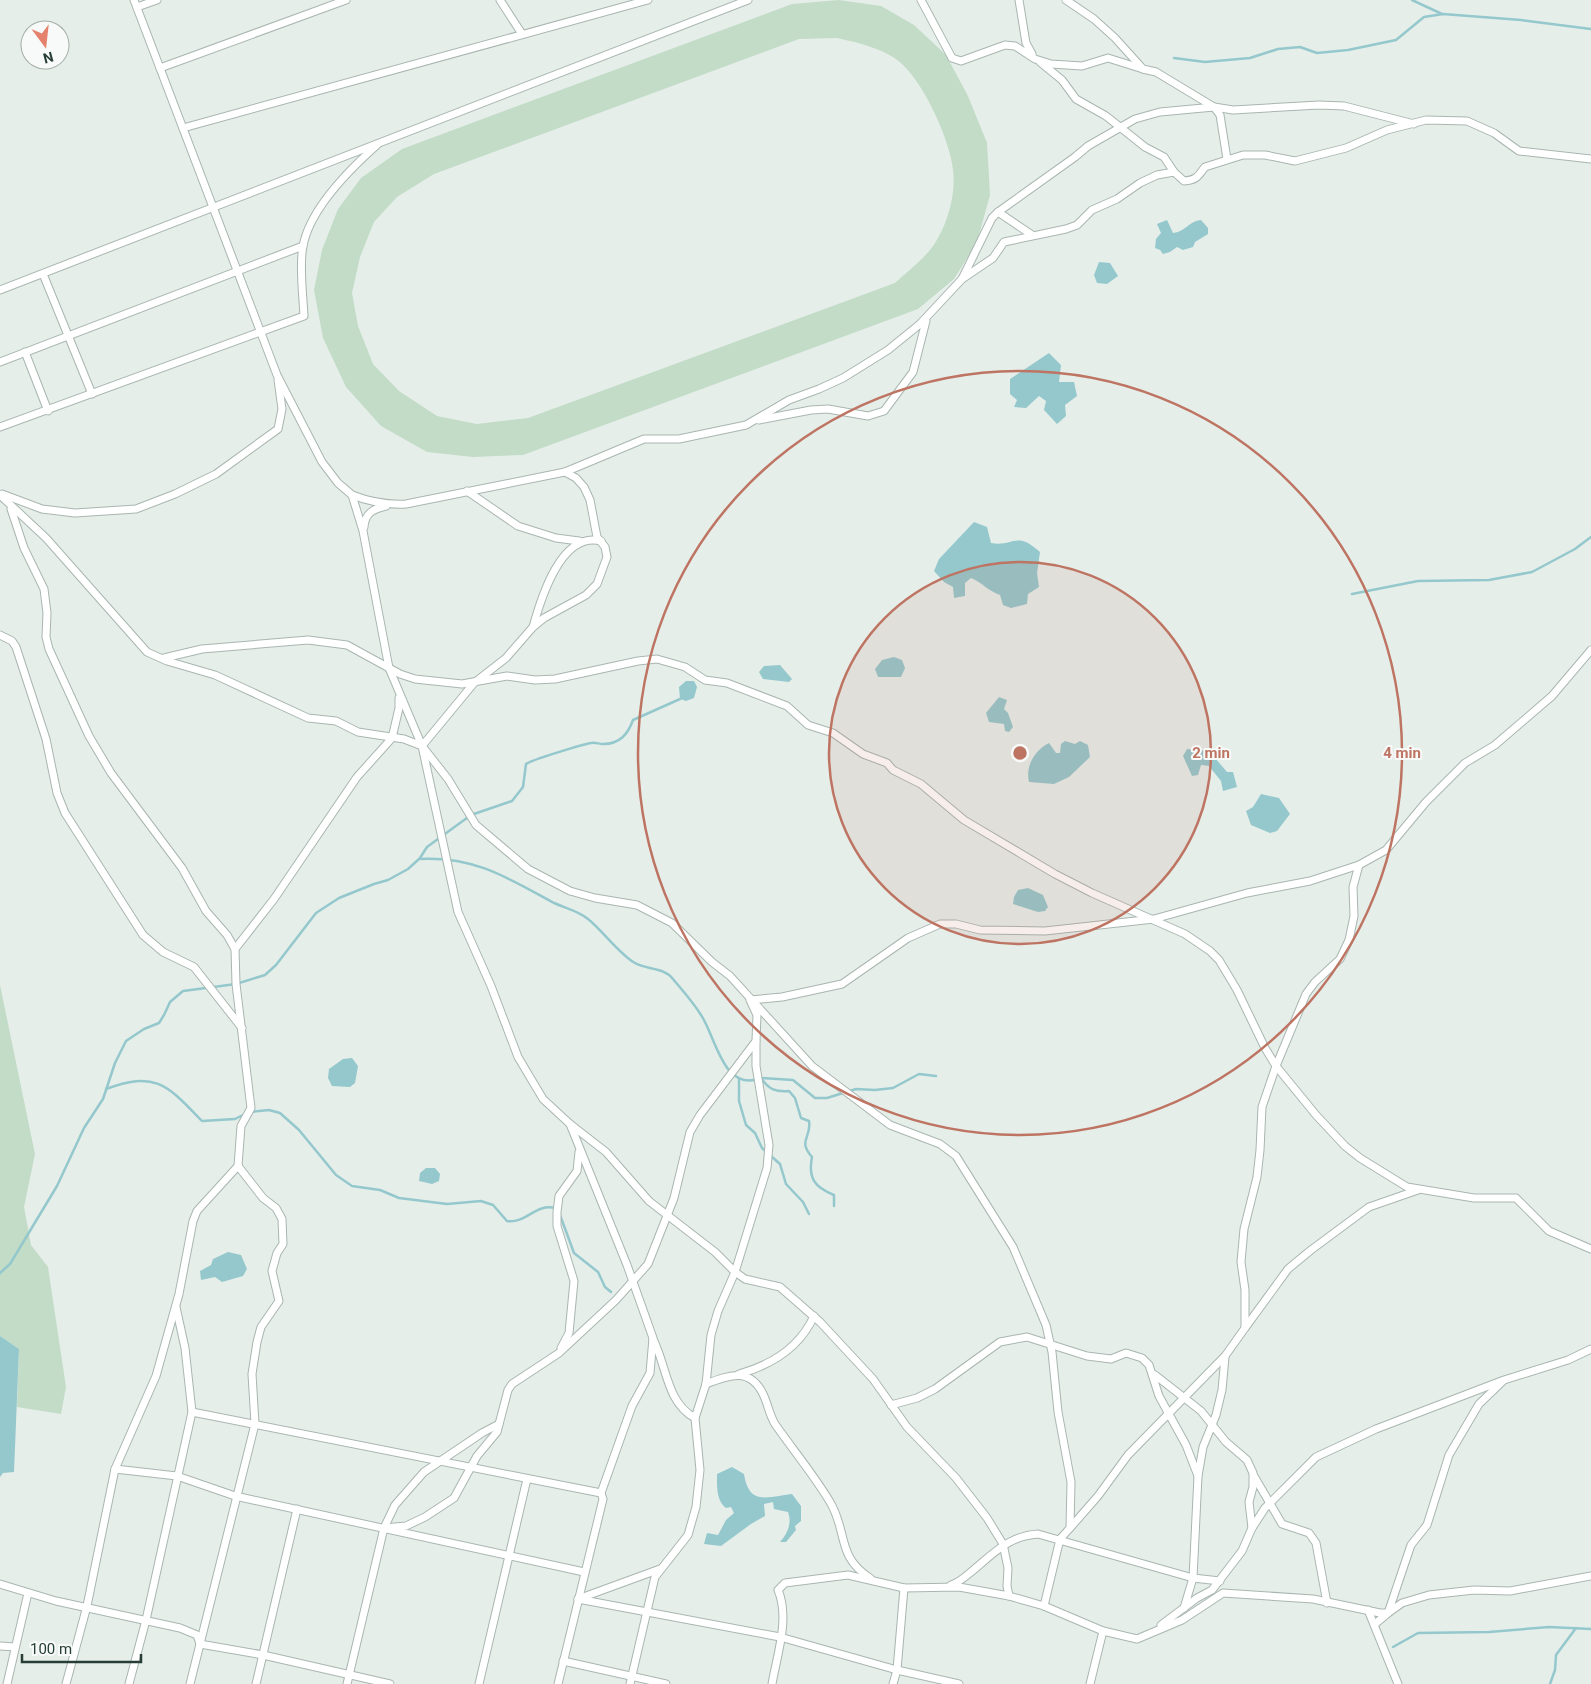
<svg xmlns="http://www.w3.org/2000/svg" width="1591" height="1684" font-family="Roboto,sans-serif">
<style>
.green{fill:#c2dcc7;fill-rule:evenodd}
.water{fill:#94c8cc}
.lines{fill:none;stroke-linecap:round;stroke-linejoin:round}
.stream{stroke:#94c8cc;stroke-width:2.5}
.minor-casing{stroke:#a9b6b0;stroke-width:9}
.minor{stroke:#fff;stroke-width:7}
.ring{fill:none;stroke:#be7462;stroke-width:2.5}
.centre{fill:#be7462;stroke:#f7faf8;stroke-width:2.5}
.ring-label{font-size:15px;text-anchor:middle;font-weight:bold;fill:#be7462;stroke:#f7faf8;stroke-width:4;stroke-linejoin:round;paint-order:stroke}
</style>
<rect width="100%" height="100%" fill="#e6eeea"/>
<g class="green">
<path d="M839 0 881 6 914 25 946 55 968 96 987 143 990 195 977 242 954 279 918 309 523 455 473 457 427 452 381 426 346 387 323 338 314 290 322 250 338 209 361 178 402 149 792 4ZM837 38C859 43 887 49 903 65 925 86 950 140 953 170 956 191 949 218 939 236 930 255 910 269 895 283L528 418 477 424 437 416 399 391 373 364 358 326 352 293 360 257 374 222 397 197 434 174 799 39Z"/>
<polygon points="0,985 35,1154 24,1207 31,1245 48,1267 66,1387 61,1414 17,1407 19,1349 0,1336"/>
</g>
<g class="water">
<path d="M1167 220 1173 233C1185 232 1189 221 1201 220L1208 228V234L1195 242 1193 247 1183 250 1177 247 1170 252 1163 254 1160 250 1155 248 1156 239 1161 233 1157 224Z"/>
<polygon points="1099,262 1110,263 1118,276 1107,284 1097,283 1094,275"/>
<polygon points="1049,353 1061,365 1059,382 1074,382 1077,396 1065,405 1066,416 1057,424 1044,410 1046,401 1039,396 1026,408 1014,407 1017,400 1010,394 1010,379"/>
<path d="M974 522 987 527 991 543C1014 547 1016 530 1040 552L1037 573 1039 587 1028 594 1027 604 1011 608 1003 605 1000 595C988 591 983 583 971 578L965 583V596L954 598 953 587 944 582 934 571 939 559Z"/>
<polygon points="894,657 902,660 905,668 901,677 878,677 875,669 882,660"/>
<polygon points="780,665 792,679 789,682 763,679 759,672 764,666"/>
<polygon points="686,681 694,681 697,687 694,698 686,701 680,699 679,687"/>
<polygon points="999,697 1007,700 1004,709 1008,713 1013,727 1009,732 1005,731 1004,724 989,722 986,713"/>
<path d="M1065 741 1075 744 1080 741 1088 745 1090 757 1069 777 1054 784 1029 782C1025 766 1035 750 1049 743L1056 753H1060L1061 744Z"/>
<polygon points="1187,749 1209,751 1227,772 1233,772 1237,787 1223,791 1221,781 1209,766 1201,765 1198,775 1192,776 1183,756"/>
<polygon points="1261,794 1279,798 1290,814 1277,831 1270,833 1251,825 1246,811 1253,807"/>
<polygon points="1028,888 1043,895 1048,907 1045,911 1038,912 1013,904 1014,897 1018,890"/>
<polygon points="352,1058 358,1066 355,1083 350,1087 332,1086 328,1078 329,1069 343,1059"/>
<polygon points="426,1168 435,1168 440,1174 439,1181 432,1184 419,1181 420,1173"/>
<polygon points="228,1252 241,1255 247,1269 243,1276 222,1282 215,1277 201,1280 200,1271 211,1265 213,1259"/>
<polygon points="0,1336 19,1349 14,1472 3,1473 0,1477"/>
<path d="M732 1467 744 1474C749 1506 767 1497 792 1494L801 1506V1521L795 1526 796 1530 786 1542H780C788 1533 792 1523 788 1512L774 1509 773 1502 764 1504 765 1516 751 1524 721 1546 704 1544 707 1533 718 1535 726 1520 734 1513 731 1507 726 1508C716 1500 717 1486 717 1474Z"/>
</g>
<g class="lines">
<g class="stream">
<polyline points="1412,0 1442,14"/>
<polyline points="1174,58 1205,62 1250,58 1278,49 1300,47 1317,53 1348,50 1396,40 1424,17 1443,14 1521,20 1591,29"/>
<polyline points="1352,594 1418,581 1489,580 1532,572 1575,549 1591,537"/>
<path d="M420 858 427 847 471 815 512 801 523 787 526 764C531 760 584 744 591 743 595 742 599 744 603 744 620 744 628 734 633 720L680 699"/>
<polyline points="761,1078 793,1080 815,1098 827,1098 856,1089 875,1090 893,1088 919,1074 936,1076"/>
<polyline points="739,1079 739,1101 746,1125 755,1133 762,1148 780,1164 786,1184 803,1202 809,1214"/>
<path d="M106 1089C156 1070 168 1086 202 1121L235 1119 245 1114"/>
<path d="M250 1112 269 1110 280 1113 299 1130 336 1175 352 1186 380 1190 399 1198 447 1204 481 1201 493 1205 507 1221C526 1224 536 1203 555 1208"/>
<polyline points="560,1215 574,1253 598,1272 605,1287 611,1292"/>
<path d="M0 1273 10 1264 57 1186 84 1128 103 1099 115 1063 126 1041 144 1029 159 1023 164 1015 170 1002 183 991 236 984 265 975 276 965 316 913 339 898 374 884 388 880 408 869 419 859C475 856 508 878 554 903 565 908 579 911 588 919 602 930 620 955 635 963 647 970 664 967 673 979 682 990 693 1002 701 1015 716 1037 723 1093 761 1078 769 1090 776 1092 789 1091L795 1098 801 1118 809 1121C812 1138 797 1140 812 1157 808 1178 814 1187 834 1195V1206"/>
<polyline points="1393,1647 1418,1633 1489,1632 1549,1627 1591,1629"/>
<polyline points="1550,1684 1555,1670 1556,1655 1576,1628"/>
</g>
<defs>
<g id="minor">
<polyline points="134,0 277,375 322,462 338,483 352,495 363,531 389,668 422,746 458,912 491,986 518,1057 543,1099 570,1124 627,1265 653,1338 650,1373 632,1406 601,1493"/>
<polyline points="500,0 522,34"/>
<polyline points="921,0 952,58 961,61 1005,45 1015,46 1035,59 1051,64 1082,66 1108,58 1143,69"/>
<polyline points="1019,0 1026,43 1032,54"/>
<polyline points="1066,0 1094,19 1115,38 1143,69 1156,72 1214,107 1220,115 1227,159"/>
<polyline points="137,7 157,0"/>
<polyline points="1040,62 1062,80 1076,99 1106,116 1145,147 1164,157 1174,172"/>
<polyline points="160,68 346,0"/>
<polyline points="183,128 648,0"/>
<polyline points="998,212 1032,235"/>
<polyline points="43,274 92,394"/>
<path d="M962 279 993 258 1004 242 1066 229 1077 225 1092 210 1117 199 1140 183 1157 175 1174 172 1184 181C1197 180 1198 176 1205 167L1243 155H1265L1295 161 1346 148 1387 130 1426 120 1467 121 1494 133 1519 151 1591 159"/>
<polyline points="0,290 748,0"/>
<polyline points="25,352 48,411"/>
<polyline points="0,362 303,246"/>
<polyline points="759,420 811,410 828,409 868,416 884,411 913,372 926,321"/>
<path d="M0 427 304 316C303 296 299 264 303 246 310 209 350 169 377 145"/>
<polyline points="467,491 518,526 556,538 579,541"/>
<polyline points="2,494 42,509 75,513 136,509 175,494 216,474 278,429 282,409 278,380"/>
<polyline points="0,495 46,538 147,652 167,661 215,675 308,718 336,721 358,732 404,739 422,746 448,779 476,825 528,869 570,891 595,898 637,905 672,923 712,962 730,976 812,1066 890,1125 940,1144 956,1156 1013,1247 1046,1325 1052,1352 1058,1412 1071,1482 1070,1528 1060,1539 1044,1606"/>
<path d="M352 495C370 502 387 505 406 504L565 472 644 439H679L746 425 789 400 819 389 843 378 888 350 920 324 962 279 992 218 998 212 1075 157 1088 146 1135 119 1160 112 1214 107 1233 110 1319 105 1344 106 1414 124"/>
<polyline points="11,509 24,548 44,589 47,613 46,637 49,649 89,736 111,773 182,868 206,911 227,935 235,949 236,984 251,1108 241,1126 238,1166 197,1211 193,1221 179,1294 156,1376 115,1469 87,1606 66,1684"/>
<path d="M364 527C365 513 373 509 386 506"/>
<path d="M533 627C541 598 561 531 601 541"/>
<polyline points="0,635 12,641 16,647 46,739 57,793 65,813 143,935 163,952 194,967 242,1028"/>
<polyline points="164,658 202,649 308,640 347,645 400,674 415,679 462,684 507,676 535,680 555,679 638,661 657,659 685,667 705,680 727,683 787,706 808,725 833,733 863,754 887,763 893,770 921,784 964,820 1055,874 1092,893 1185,934 1210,951 1219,960 1237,990 1265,1048 1276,1066 1316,1115 1345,1146 1360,1158 1407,1187 1474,1198 1516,1198 1549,1231 1591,1249"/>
<polyline points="422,746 474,683 506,658 533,627 544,618 586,595 597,584 607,557 605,547 597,537 590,500 584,487 576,478 565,472"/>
<polyline points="235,949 274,899 357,777 392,738 399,708 399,698"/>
<polyline points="570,1124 606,1152 649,1201 715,1252 735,1272 745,1279 780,1287 820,1322 873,1379 907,1427 956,1478 987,1518 1003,1544 1008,1568 1007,1586 1009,1596"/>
<polyline points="176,1307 185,1348 192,1412"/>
<polyline points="1245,1328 1288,1269 1311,1250 1369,1207 1418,1190"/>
<path d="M653 1339C667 1366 666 1402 695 1418"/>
<polyline points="561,1348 569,1333 574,1281 557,1226 557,1212 559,1196 577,1171 579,1152"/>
<path d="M739 1374C771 1365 800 1347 814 1316"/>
<polyline points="1155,1375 1201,1411 1226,1442 1247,1460 1253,1473 1253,1487 1249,1502 1252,1528"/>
<path d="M706 1384C729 1375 750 1367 763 1394 768 1404 769 1414 775 1424 793 1450 814 1475 830 1502 848 1532 836 1556 870 1578"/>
<polyline points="891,1405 917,1398 935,1389 1000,1342 1027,1337 1087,1356 1111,1359 1126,1353 1142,1358 1149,1365 1159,1396 1186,1445 1198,1476"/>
<polyline points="115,1469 177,1476 235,1496 584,1572"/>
<polyline points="1254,1476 1282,1524 1309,1533 1316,1543 1327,1603"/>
<polyline points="384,1528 406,1526 425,1517 454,1498 477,1456 497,1432 508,1390 512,1384 559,1353 616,1300 648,1264 674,1198 690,1132 700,1115 756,1041 757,1015 750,1000 782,997 842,984 908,938 940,924 956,924 980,930 1045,931 1154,919 1247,893 1310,881 1359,865 1386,850 1426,802 1465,763 1495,745 1552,696 1591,650"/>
<polyline points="1070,1528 1098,1496 1128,1455 1225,1356 1245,1328 1245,1290 1241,1262 1244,1229 1257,1177 1260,1150 1262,1107 1276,1066 1306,994 1315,982 1340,959 1349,940 1354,916 1353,887 1359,865"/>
<polyline points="0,1584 56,1601 180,1628 197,1635 200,1644 263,1655 390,1684"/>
<path d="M951 1585C958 1583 965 1577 971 1572 993 1554 1008 1536 1038 1534L1193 1578 1220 1581"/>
<polyline points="578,1599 780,1637 897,1670 959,1684"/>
<polyline points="578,1599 660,1569"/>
<polyline points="1184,1608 1193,1578 1198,1476 1203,1447 1216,1415 1222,1390 1225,1357"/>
<polyline points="1368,1610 1398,1684"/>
<polyline points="1375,1624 1388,1613 1411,1545 1427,1525 1449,1455 1479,1404 1502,1382"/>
<polyline points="1161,1625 1197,1598 1212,1590 1242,1551 1252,1528 1265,1508 1316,1457 1376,1429 1504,1380 1568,1360 1591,1349"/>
<polyline points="0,1646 15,1647"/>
<polyline points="563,1661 666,1684"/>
<polyline points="7,1684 28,1593"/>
<polyline points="129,1684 146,1620 192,1412 601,1493 603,1499 558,1684"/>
<polyline points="190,1684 255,1424 252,1374 257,1342 261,1327 279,1301 272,1271 277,1253 283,1244 282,1219 276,1208 263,1198 238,1166"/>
<polyline points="256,1684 297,1509"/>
<polyline points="347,1684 384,1528 395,1505 424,1472 482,1433 499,1424"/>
<polyline points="479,1684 527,1479"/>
<polyline points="630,1684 655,1577 688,1535 696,1507 700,1470 695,1418 706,1384 711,1335 718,1311 735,1272 767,1168 769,1145 756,1066 756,1042"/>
<path d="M772 1684C777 1655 790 1618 778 1590L785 1583 848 1575 904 1588 959 1587 1009 1596 1044 1606 1103 1631 1137 1639 1182 1620 1223 1593 1313 1599 1380 1613H1388L1402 1603 1429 1595 1474 1590 1510 1591 1591 1576"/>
<polyline points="893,1684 897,1670 904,1588"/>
<polyline points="1090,1684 1103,1631"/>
</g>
</defs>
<use href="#minor" class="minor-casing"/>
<use href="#minor" class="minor"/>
</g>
<circle cx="1020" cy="753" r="191" fill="#be7462" fill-opacity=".12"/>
<g class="ring">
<circle cx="1020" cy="753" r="191"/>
<circle cx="1020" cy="753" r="382"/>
</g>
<circle cx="1020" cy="753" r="8" class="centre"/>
<g class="ring-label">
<text x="1211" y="758">2 min</text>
<text x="1402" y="758">4 min</text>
</g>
<g transform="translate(45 45) rotate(165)"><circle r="24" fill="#f7faf8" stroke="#a4afaa"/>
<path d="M0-4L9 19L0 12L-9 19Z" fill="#e4826d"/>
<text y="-8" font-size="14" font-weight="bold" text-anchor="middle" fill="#273e36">N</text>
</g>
<path d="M22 1654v8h119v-8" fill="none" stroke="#273e36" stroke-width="2.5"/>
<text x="30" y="1654" font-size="15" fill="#273e36" stroke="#f7faf8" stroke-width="4" paint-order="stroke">100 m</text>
</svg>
